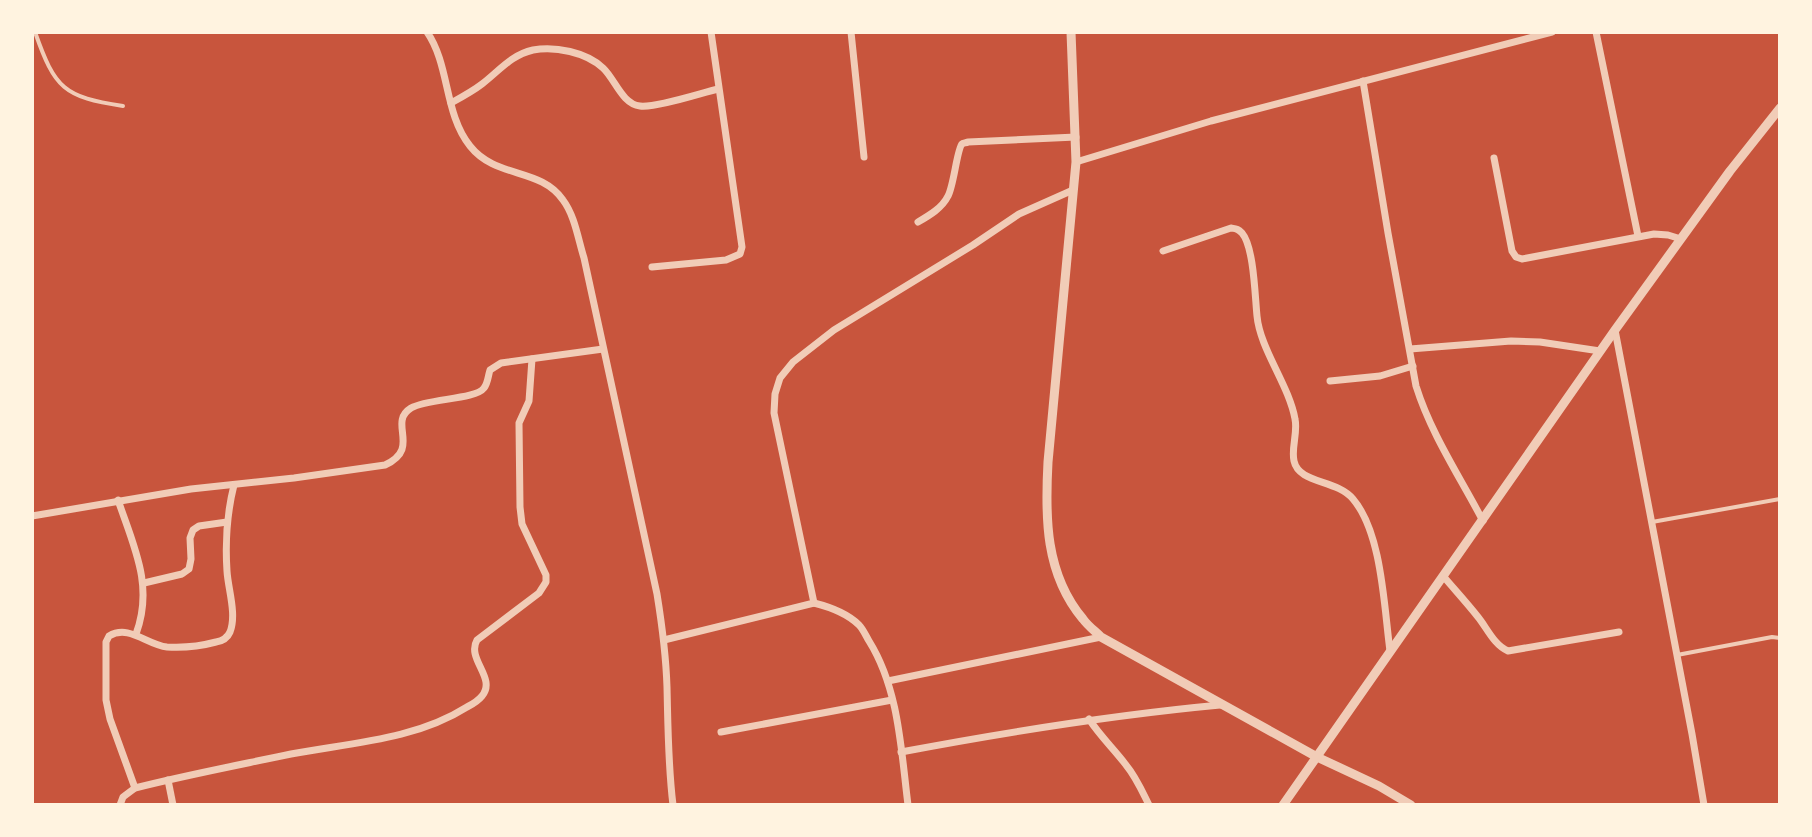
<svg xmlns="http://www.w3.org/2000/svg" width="1812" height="837" font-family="Raleway,sans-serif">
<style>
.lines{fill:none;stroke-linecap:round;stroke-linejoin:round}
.service{stroke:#f1ccb7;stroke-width:4}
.minor{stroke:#f1ccb7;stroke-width:7}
.tertiary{stroke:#f1ccb7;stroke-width:9}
</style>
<rect width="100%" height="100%" fill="#c8553d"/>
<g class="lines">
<g class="service">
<path d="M35 32C55 89 64 97 123 106"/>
<polyline points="1652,522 1780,499"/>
<polyline points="1677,655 1772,637 1780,638"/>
</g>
<g class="minor">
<path d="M427 32C450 65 444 114 470 146 496 179 540 167 563 200 575 216 578 239 584 258L657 594C662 625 666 656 667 687 668 727 668 765 673 805"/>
<polyline points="851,32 864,157"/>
<polyline points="1596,32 1638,236"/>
<polyline points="32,33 33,32"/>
<path d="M1363 81 1388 233 1416 386C1431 434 1460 477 1483 521"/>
<path d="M451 103C462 97 473 91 482 84 499 71 511 55 533 50 555 46 586 52 603 68 615 79 622 104 640 106 656 108 701 93 718 89"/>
<polyline points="1494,158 1512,251 1516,257 1522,259 1654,234 1668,235 1681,239"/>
<polyline points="1076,162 1211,121 1552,32"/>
<path d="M918 222C930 215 942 208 948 196 954 185 957 149 962 144 963 143 966 143 968 142L1076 137"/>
<path d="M1163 251 1231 228C1237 229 1238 229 1242 233 1254 247 1255 297 1257 316 1260 349 1289 385 1295 419 1298 433 1291 448 1294 461 1299 484 1336 479 1353 499 1382 533 1384 607 1390 651"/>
<polyline points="652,267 726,260 740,254 742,247 711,32"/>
<polyline points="1615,330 1692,734 1704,805"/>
<polyline points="1410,349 1511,341 1540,342 1600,351"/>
<polyline points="1330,381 1380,376 1413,366"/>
<path d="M118 500C134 547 154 586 136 634"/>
<path d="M32 516 191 489 294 478 385 465C422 448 387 423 411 408 429 398 475 400 484 388 488 383 488 376 490 370L501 363 603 349"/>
<path d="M1444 577C1455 590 1467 603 1478 617 1487 628 1494 645 1508 651L1619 632"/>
<polyline points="144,583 182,574 189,569 191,559 190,538 193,530 199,526 227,522"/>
<path d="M814 603C830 607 847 613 859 625 863 629 866 636 869 641 899 689 901 750 908 805"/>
<polyline points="664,640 814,603 774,413 775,394 780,378 793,362 834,330 973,245 1019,214 1073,190"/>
<polyline points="888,681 1101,637"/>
<path d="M1089 719C1100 736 1114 749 1126 765 1136 777 1142 791 1149 805"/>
<polyline points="721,732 892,700"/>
<path d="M901 752C1007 732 1113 715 1220 705"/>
<polyline points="168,780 173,805"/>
<path d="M135 788 110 719 106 700V642L109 636C129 624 147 645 167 647 182 648 201 646 216 642 222 641 227 639 230 632 237 614 228 589 227 571 225 541 227 513 234 485"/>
<path d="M120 805 123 797 135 788C186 775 239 765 291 754 350 743 415 740 467 707 473 704 478 701 482 696 497 678 466 659 477 640L539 593 546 582V575L522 524 520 507 519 423 529 401 532 359"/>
</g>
<g class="tertiary">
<path d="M1071 32 1076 162 1048 462C1045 517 1045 574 1083 619 1088 626 1095 631 1101 637L1317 757 1379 786 1411 805"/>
<polyline points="1283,805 1615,330 1730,171 1780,108"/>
</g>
</g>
<rect width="1812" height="837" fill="none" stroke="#fff3e0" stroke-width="68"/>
</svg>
